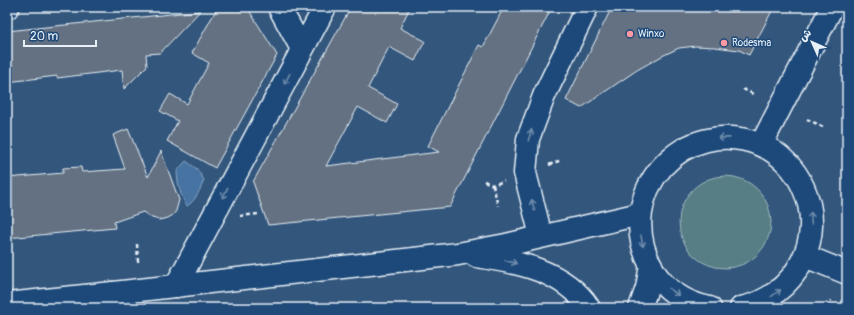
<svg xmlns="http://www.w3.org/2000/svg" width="854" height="315" font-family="Pangolin,'Playpen Sans Arabic',sans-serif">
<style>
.green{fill:#567e84;stroke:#9fb8be}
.water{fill:#4773a2;stroke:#87a5c4}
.building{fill:#637182;stroke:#e8f1f8}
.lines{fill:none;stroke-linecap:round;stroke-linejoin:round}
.street-casing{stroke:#e8f1f8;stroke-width:25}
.secondary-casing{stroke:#e8f1f8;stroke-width:25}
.path{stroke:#e8f1f8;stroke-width:2.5;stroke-dasharray:4 3;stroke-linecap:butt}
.street{stroke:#1f4a7a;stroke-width:22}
.secondary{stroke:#1f4a7a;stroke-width:22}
.oneway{stroke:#6f8dac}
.poi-dot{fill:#ff9aa2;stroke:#1f4a7a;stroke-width:1.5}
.labels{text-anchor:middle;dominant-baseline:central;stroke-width:3;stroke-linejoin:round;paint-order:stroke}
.poi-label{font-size:10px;fill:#e8f1f8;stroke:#1f4a7a;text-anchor:start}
</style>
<rect width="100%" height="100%" fill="#33567c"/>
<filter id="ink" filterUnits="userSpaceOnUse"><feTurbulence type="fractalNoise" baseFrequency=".025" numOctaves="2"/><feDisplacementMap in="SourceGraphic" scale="8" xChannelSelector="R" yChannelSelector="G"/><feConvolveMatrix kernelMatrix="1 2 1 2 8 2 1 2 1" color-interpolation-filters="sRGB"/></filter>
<g filter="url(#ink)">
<circle class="green" cx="725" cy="222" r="46"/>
<path class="water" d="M186 161 197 169 204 180C201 188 195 202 187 206 181 198 177 182 177 171Z"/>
<g class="building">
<polygon points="247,7 277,55 215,168 167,141 178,121 160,111 170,94 187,104 209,63 192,53 216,10"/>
<polygon points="351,7 410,7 400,28 425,41 415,61 389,47 368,88 397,104 387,123 358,107 326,166 439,152 428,146 479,45 483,47 504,7 552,7 450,207 268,225 253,182"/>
<polygon points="612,7 774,7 749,55 739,50 715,47 696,46 679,48 662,56 637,70 581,108 566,100"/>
<polygon points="200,11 160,53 146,54 147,66 124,89 122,70 57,78 57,76 7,82 7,31"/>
<polygon points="128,129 148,177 161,151 179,200 176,211 173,215 168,218 159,220 152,218 143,212 114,222 115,228 7,238 7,178 63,173 63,168 81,167 82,172 125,169 113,135"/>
</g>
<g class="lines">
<defs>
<g id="street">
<polyline points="7,7 8,7"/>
<polyline points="279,7 302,49"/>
<polyline points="541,236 525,173 528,139 544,96 587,7"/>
<polyline points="176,286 325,7"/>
<polyline points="107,308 113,293"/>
</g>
<g id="secondary">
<polyline points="761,145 832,7"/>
<path d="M476 256C517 262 564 270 589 308"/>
<polyline points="805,256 847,273"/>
<polyline points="7,304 113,293 458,254 506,245 640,214"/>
<polyline points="640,308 647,288 651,265"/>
<path d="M710 308C686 304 663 289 652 268 611 194 684 113 761 145 780 153 795 169 803 187 827 238 795 297 741 308"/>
</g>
</defs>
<use href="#street" class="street-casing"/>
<use href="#secondary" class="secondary-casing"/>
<g class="path">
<polyline points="743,89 755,95"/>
<polyline points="807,119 825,128"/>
<polyline points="549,165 561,160"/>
<polyline points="484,181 493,185 504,181"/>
<polyline points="493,185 498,206"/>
<polyline points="240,216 258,214"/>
<polyline points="137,244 138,262"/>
<polyline points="828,308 831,300"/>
</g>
<use href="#street" class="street"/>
<use href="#secondary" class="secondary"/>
</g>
<defs><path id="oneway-shaft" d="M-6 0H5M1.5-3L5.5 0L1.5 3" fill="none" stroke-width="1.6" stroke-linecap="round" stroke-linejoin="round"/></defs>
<g class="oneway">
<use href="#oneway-shaft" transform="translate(287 79) rotate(118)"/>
<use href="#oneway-shaft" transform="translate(530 135) rotate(-73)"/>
<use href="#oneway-shaft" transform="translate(724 138) rotate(179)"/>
<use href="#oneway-shaft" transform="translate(225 193) rotate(118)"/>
<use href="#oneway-shaft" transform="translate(533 205) rotate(-105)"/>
<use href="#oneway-shaft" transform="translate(811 218) rotate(-93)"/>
<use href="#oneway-shaft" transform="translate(642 241) rotate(79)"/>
<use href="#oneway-shaft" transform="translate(511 262) rotate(15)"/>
<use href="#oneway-shaft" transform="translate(674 292) rotate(37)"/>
<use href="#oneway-shaft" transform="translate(776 293) rotate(-36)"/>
</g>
</g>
<g class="poi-dot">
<circle cx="630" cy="34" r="4"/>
<circle cx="724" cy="43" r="4"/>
</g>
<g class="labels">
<g class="poi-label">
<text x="638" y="34">Winxo</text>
<text x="732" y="43">Rodesma</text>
</g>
</g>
<rect width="854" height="315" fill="none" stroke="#1f4a7a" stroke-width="24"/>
<rect x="12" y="12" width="830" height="291" fill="none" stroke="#e8f1f8" stroke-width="1.5" filter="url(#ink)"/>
<g transform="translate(812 42) rotate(315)" stroke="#1f4a7a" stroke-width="3" paint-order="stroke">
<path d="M0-3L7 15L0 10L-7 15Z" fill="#e8f1f8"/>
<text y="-6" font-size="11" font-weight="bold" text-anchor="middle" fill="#e8f1f8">ش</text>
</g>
<path d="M24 40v6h72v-6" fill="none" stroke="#e8f1f8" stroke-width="2"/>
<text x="30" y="40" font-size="12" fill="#e8f1f8" stroke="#1f4a7a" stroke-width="3" paint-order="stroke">20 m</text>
</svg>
